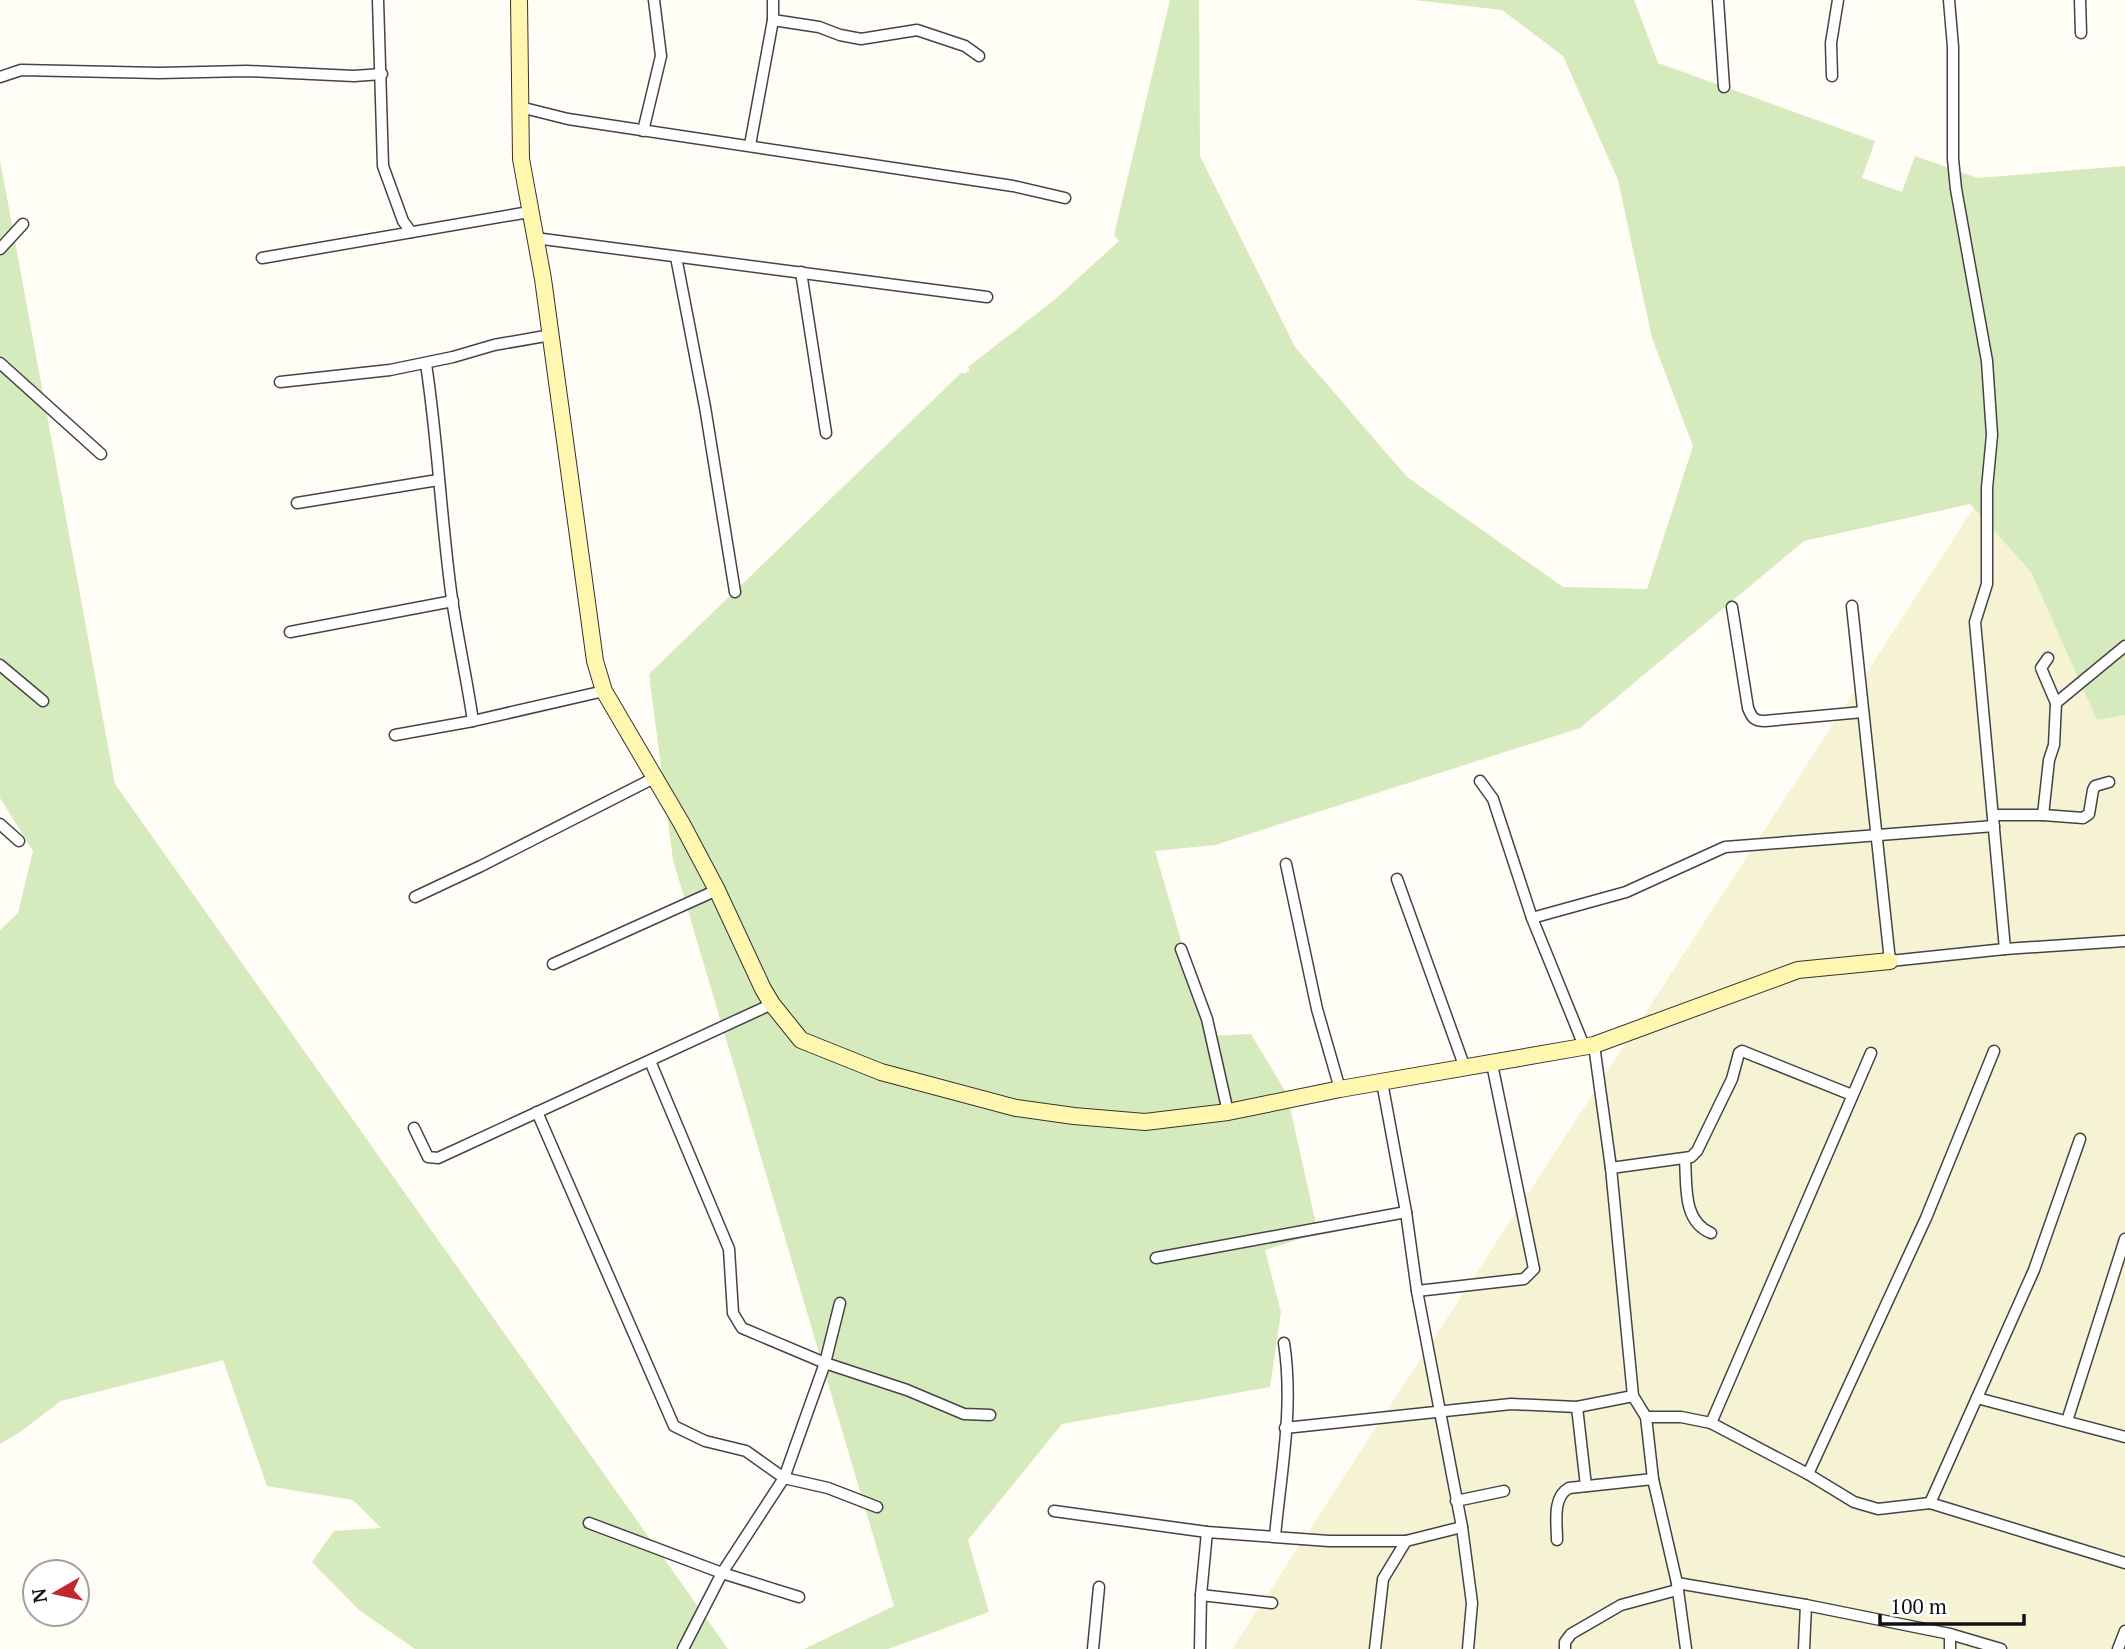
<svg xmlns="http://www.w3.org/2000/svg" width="2125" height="1649" font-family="'PT Serif',serif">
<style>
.farmland{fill:#f6f3d4}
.green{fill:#d5ebbd}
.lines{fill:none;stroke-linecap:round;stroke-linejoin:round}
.street-casing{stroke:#444;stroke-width:13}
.secondary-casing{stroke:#333;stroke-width:18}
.street{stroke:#fff;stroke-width:10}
.secondary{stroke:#fff6b0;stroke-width:16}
</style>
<rect width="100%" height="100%" fill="#fffdf5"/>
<polygon class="farmland" points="2125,275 2125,1649 1232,1649"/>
<g class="green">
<polygon points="1170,0 1199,0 1200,156 1295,347 1407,477 1563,587 1647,589 1693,446 1652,338 1618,180 1563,56 1502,10 1414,0 1634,0 1658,63 1875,141 1862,178 1902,192 1915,156 1978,178 2125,166 2125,715 2097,720 2031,572 1970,504 1804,541 1580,728 1215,845 1155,851 1209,1036 1251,1034 1287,1094 1318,1233 1265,1250 1281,1312 1270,1387 1062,1424 968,1540 989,1612 888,1649 804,1649 894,1606 673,860 649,674 958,376 962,372 964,374 970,370 968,367 1053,301 1119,241 1114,235"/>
<polygon points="0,160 115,784 728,1649 415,1649 359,1610 312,1562 334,1531 381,1528 353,1500 267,1486 223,1360 61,1401 20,1432 0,1444 0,930 18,913 33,851 0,798"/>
</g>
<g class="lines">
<defs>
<g id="street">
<polyline points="378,0 383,166 403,221 411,232"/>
<polyline points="1718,0 1724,87"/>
<polyline points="1949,0 1953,47 1953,159 1956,189 1987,361 1992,435 1987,488 1987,584 1975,622 2005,949"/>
<polyline points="2080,0 2081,33"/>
<polyline points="773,20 819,27 840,35 861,39 917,30 965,46 979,56"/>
<polyline points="1832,76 1831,43 1838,0"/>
<polyline points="0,77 21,70 159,73 247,71 354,76 382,74"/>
<polyline points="520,107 568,119 1013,186 1065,198"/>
<polyline points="643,131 661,56 654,0"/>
<polyline points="750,145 773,20 773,0"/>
<polyline points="535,238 987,297"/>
<polyline points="0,249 23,224"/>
<polyline points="676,257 705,407 735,592"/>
<polyline points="262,258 529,212"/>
<polyline points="801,272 826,433"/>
<polyline points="0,363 101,454"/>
<path d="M426 364C438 442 441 521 452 599 458 640 467 680 473 721"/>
<polyline points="280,382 390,370 453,357 494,345 551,335"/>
<polyline points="297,503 438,480"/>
<polyline points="1852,606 1890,961 2005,949 2125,941"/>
<path d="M1732 607 1748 708C1752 718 1754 721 1765 721L1863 712"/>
<polyline points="290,632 453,601"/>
<polyline points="2048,658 2041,668 2056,703"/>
<polyline points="0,665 43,701"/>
<polyline points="395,735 473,721 604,691"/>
<polyline points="1480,781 1493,799 1532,918 1584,1046"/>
<polyline points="1993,815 2043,815 2049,760 2054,745 2056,703 2125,646"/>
<polyline points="2043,815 2083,818 2089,814 2093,790 2095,786 2109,782"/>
<polyline points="0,824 19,841"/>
<polyline points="1286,864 1317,1009 1340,1089"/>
<polyline points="1397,879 1465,1068"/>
<polyline points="415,897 481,866 654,778"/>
<polyline points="1532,918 1626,892 1725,847 1994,826"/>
<polyline points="1181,949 1207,1019 1228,1112"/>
<polyline points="553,964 717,890"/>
<polyline points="1594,1045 1611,1168 1633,1396 1646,1417 1653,1479 1677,1583 1686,1649"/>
<polyline points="650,1061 729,1249 733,1313 742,1328 825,1363 907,1390 964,1414 990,1415"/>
<polyline points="1382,1082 1406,1212 1417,1291 1462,1527 1472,1603 1468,1649"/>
<polyline points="537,1112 674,1426 705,1441 746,1451 784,1478 828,1488 877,1507"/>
<polyline points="414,1128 428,1157 438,1158 772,1004"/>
<path d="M1685 1159C1687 1185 1682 1221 1711 1233"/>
<polyline points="1611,1168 1691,1157 1697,1151 1732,1079 1739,1053 1742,1051 1852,1095"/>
<polyline points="1156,1258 1406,1212"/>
<polyline points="1417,1291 1524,1279 1534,1269 1492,1064"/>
<polyline points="1977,1398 2125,1437"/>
<polyline points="1577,1407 1586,1486"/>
<polyline points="1646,1417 1681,1417 1711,1423 1808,1474 1854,1502 1878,1509 1930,1503 2125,1563"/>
<polyline points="2067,1421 2125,1239"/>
<polyline points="1711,1423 1871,1053"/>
<polyline points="1285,1428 1511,1404 1577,1407 1633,1396"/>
<polyline points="1808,1474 1926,1218 1994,1051"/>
<polyline points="1456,1501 1504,1491"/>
<polyline points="1930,1503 2034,1270 2080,1139"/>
<polyline points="1054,1511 1207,1532 1329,1541 1406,1541 1462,1527"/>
<polyline points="589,1523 722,1573 799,1597"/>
<path d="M1275 1536C1281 1472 1294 1407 1284 1343"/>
<path d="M1557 1540C1557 1523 1552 1497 1569 1488L1653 1479"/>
<polyline points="1677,1583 1806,1605 1950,1634"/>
<polyline points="1201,1595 1272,1603"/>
<polyline points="683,1649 722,1573 784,1478 825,1363 840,1303"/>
<polyline points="1093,1649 1099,1587"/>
<polyline points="1200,1649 1201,1595 1207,1532"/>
<polyline points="1375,1649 1383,1579 1406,1541"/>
<polyline points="1565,1649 1565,1642 1571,1634 1621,1605 1677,1590"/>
<polyline points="1804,1649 1806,1605"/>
<polyline points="1950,1649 1950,1634 2001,1649"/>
<polyline points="2118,1649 2125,1631"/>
</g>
<polyline id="secondary" points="519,0 521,159 543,279 595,661 604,691 682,824 717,890 763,989 772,1004 801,1040 881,1072 1016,1108 1074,1116 1145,1122 1228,1112 1340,1089 1594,1045 1798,970 1890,961"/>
</defs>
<use href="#street" class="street-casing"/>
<use href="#secondary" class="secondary-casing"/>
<use href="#street" class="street"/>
<use href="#secondary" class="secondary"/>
</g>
<g transform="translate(56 1593) rotate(261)"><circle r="33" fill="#ffffff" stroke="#a0a0a0" stroke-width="2"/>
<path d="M0-5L12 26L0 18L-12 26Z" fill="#c4262e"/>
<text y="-10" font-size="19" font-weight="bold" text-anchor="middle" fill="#111111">N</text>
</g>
<path d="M1880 1614v10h144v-10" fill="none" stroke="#111111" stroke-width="3.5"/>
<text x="1890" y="1614" font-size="21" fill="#111111" stroke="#ffffff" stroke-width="5" paint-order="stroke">100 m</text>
</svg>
